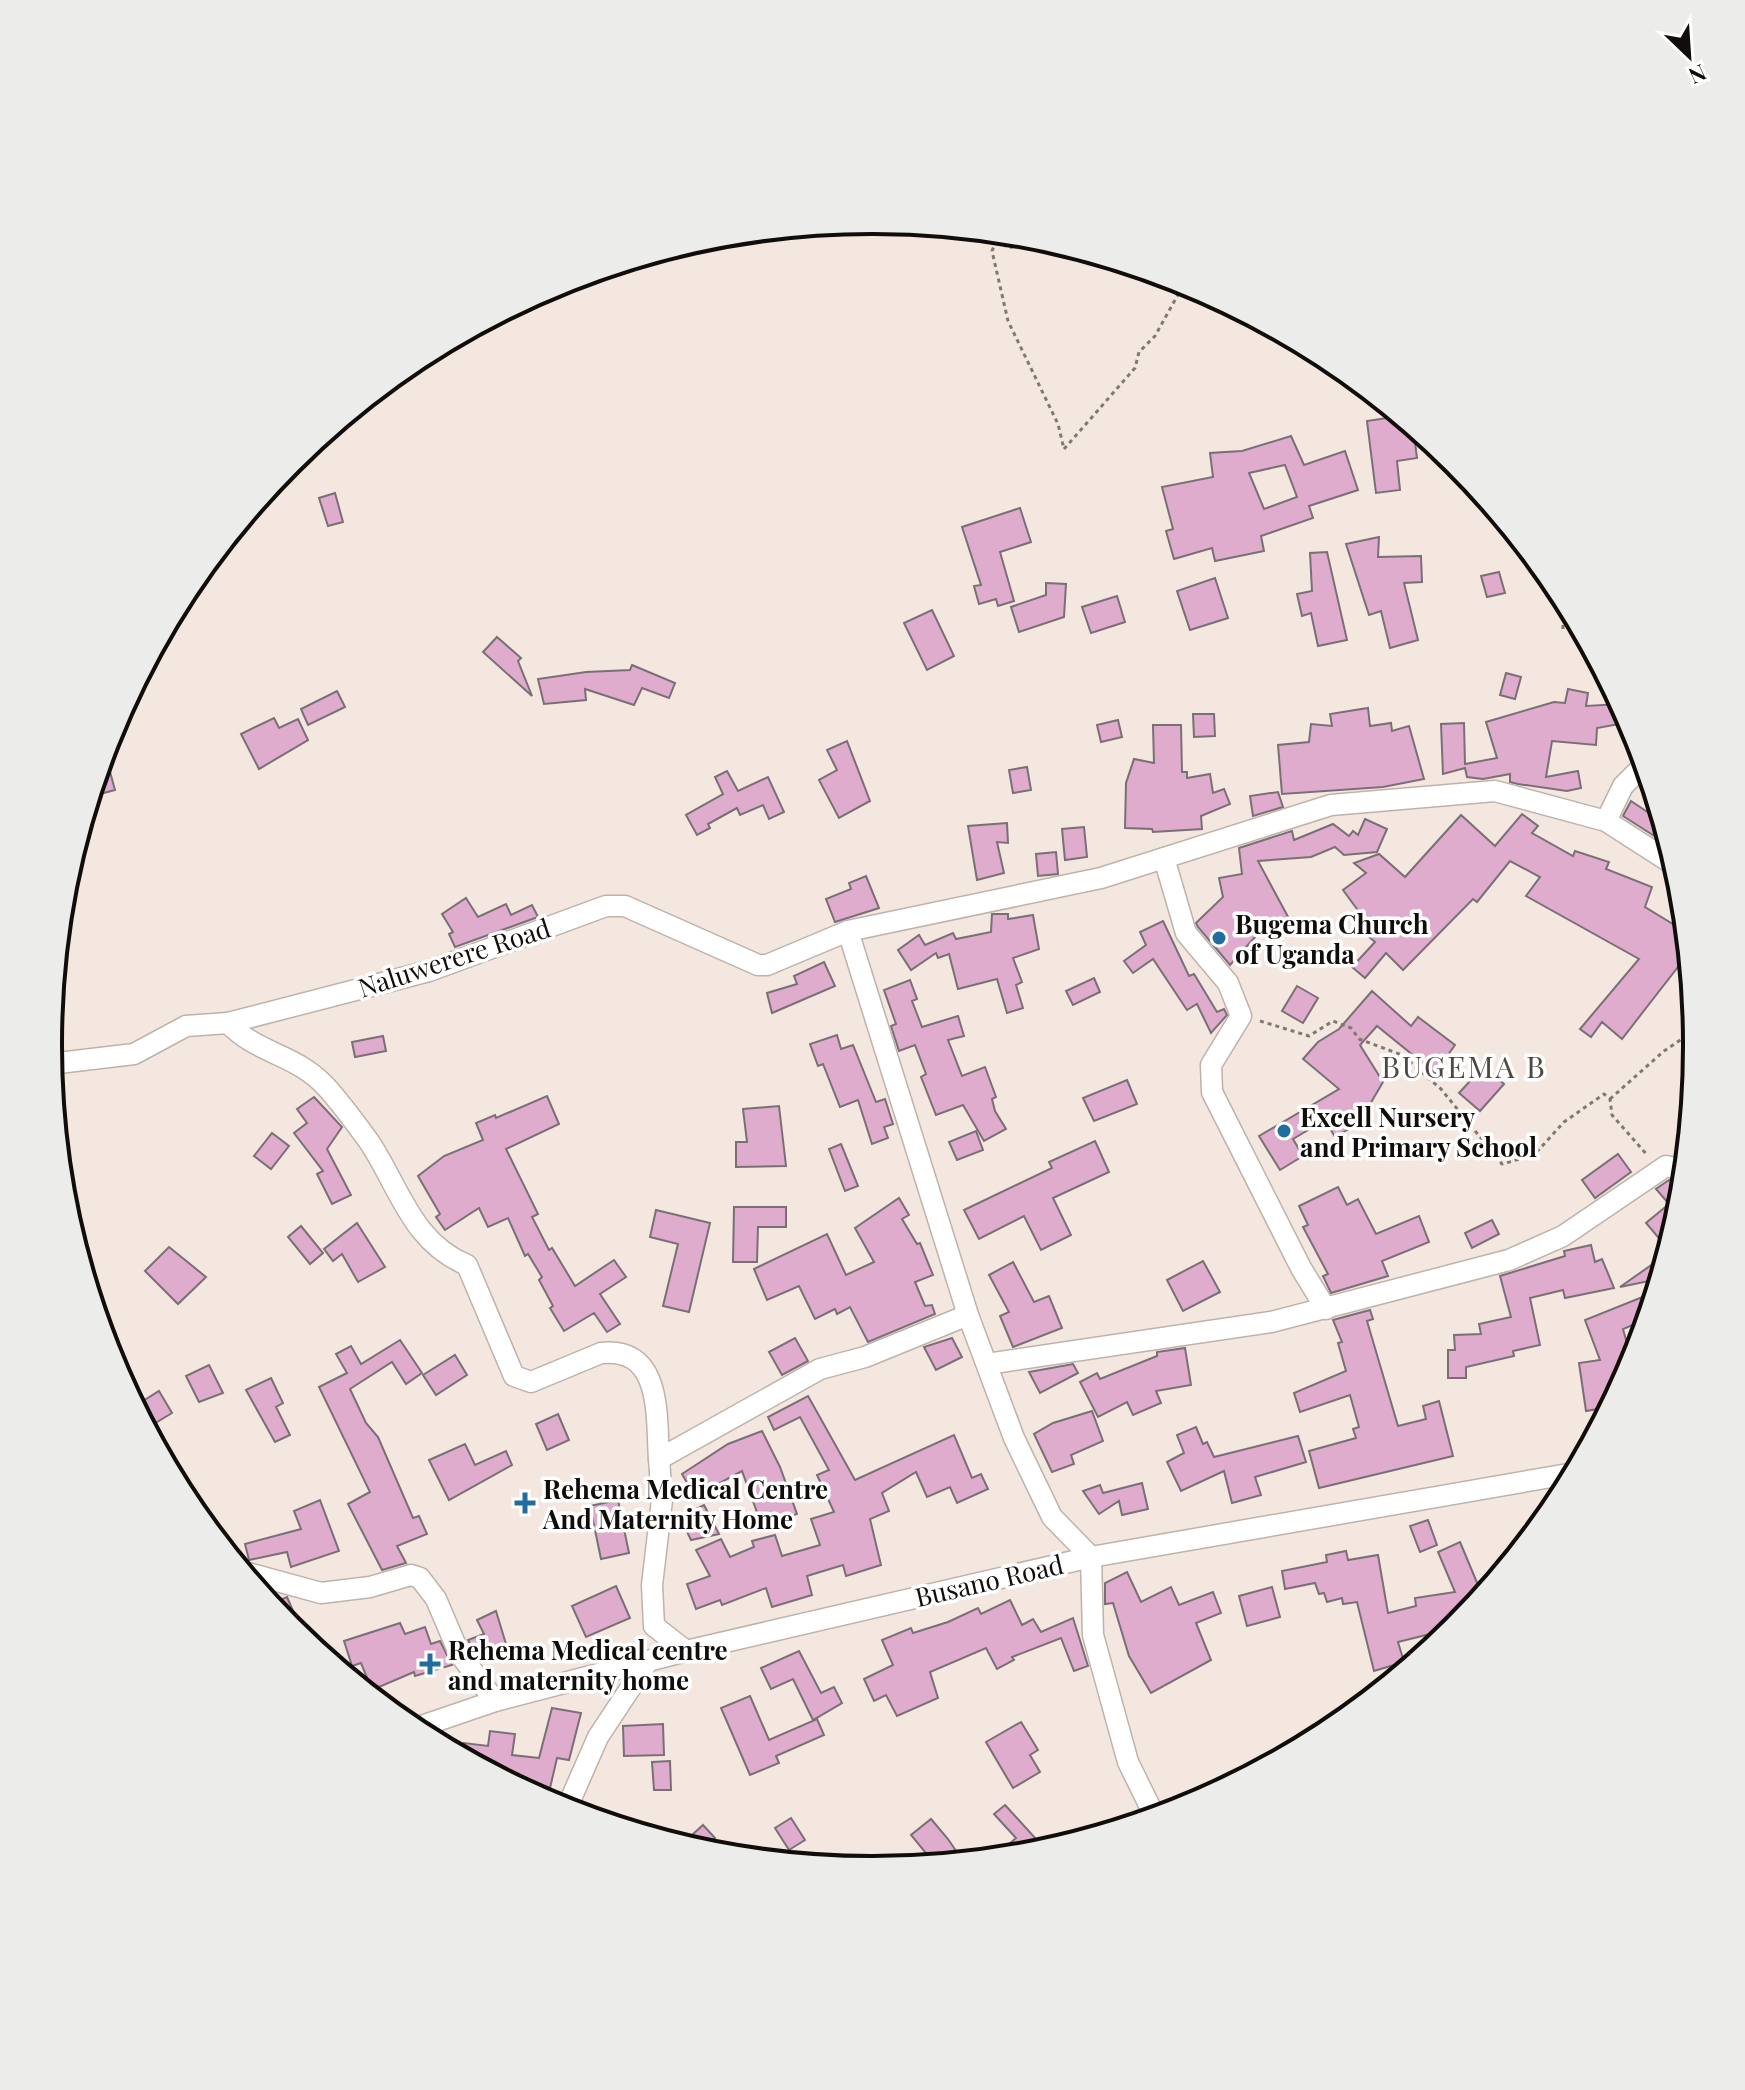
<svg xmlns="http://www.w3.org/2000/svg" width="1745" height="2090" font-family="'Playfair Display',serif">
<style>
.building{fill:#e0acce;stroke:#7a6f75;stroke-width:2;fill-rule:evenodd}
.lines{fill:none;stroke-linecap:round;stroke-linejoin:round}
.minor-casing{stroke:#beb3ab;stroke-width:23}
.path{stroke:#807872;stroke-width:3;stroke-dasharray:4 4;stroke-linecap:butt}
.minor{stroke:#fff;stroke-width:20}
.poi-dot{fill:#216da0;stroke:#fff;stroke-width:3}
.labels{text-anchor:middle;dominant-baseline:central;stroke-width:7;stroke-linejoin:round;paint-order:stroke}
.poi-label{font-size:26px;font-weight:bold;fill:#110d0a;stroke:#fff;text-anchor:start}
.street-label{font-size:26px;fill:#110d0a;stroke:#fff}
.quarter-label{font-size:30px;letter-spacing:2px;fill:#504740;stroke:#fff}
.rim{fill:none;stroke:#110d0a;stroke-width:4}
</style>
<rect width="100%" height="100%" fill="#f3e7df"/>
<g class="building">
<polygon points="1400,416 1413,427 1417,458 1397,461 1400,490 1376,493 1367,421"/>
<path d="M1291 436 1304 465 1345 451 1358 490 1309 506 1313 518 1261 536 1264 551 1215 561 1212 548 1174 559 1166 531 1173 529 1162 487 1213 477 1210 453 1242 451ZM1285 465 1297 497 1264 509 1249 473Z"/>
<polygon points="335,493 343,522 328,526 319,498"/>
<polygon points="1020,508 1031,542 1000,552 1014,601 998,606 996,599 979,604 974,586 981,585 962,527"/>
<polygon points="1379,537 1378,557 1421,556 1422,582 1404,583 1418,640 1390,648 1381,611 1369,615 1346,544"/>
<polygon points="1327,552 1347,640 1318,646 1311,613 1302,616 1297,594 1312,591 1310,553"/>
<polygon points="1499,572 1505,593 1487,597 1481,576"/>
<polygon points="1215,578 1228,618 1190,630 1177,591"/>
<polygon points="1046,583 1066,584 1064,617 1019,632 1011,607 1046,595"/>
<polygon points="1117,596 1125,622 1091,633 1082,607"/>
<polygon points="932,610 954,656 927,670 904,623"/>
<polygon points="497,637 521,658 518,661 532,696 483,652"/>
<polygon points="632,665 675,683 669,698 642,688 634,705 585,689 586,700 544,704 538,679 586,672 630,670"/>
<polygon points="1506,673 1521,677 1515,699 1500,695"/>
<polygon points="1568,689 1588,693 1586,706 1621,704 1625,723 1597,728 1596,745 1552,741 1546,777 1578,771 1581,788 1567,791 1518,784 1510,782 1510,774 1483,779 1467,777 1465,768 1443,774 1441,724 1464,723 1465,764 1497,758 1486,722 1554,702 1565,703"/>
<polygon points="337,691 345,707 308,725 301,709"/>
<polygon points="1368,708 1370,726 1391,723 1392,731 1409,726 1424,779 1383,787 1282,794 1278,745 1309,742 1311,724 1332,726 1330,714"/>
<polygon points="1193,714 1214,714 1215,736 1194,737"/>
<polygon points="274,718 279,728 298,719 308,740 259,769 241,734"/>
<polygon points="1118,720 1122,737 1101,742 1097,725"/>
<polygon points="1153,725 1181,725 1182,772 1187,772 1187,778 1210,774 1213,793 1224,789 1230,804 1201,816 1202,829 1153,832 1152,829 1125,828 1126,783 1134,759 1154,763"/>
<polygon points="847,741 870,801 839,818 819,780 837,770 827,750"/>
<polygon points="104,750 115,790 100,794 96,779"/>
<polygon points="1027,767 1031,790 1013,793 1009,770"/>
<polygon points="727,771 738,791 768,777 784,812 769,819 763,805 740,815 737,808 708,824 710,828 697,835 686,815 723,794 715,777"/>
<polygon points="1278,792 1283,807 1253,816 1250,796"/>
<polygon points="1631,801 1649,813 1657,803 1670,846 1623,816"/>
<polygon points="1522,814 1538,826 1532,833 1573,856 1575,851 1609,862 1606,869 1652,887 1645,907 1686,932 1688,954 1622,1039 1602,1022 1591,1037 1580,1029 1639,959 1526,896 1540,877 1510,861 1477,902 1473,899 1403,970 1386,953 1365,978 1352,967 1375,942 1368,936 1373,931 1343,890 1366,873 1354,863 1379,854 1405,877 1461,815 1495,846"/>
<polygon points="1365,819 1387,829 1377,852 1344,855 1335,847 1311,857 1258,861 1294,928 1272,941 1264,927 1230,965 1198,927 1196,923 1223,897 1219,878 1242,874 1239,848 1292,831 1294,840 1333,824 1349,836 1353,831 1358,835"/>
<polygon points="1007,823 1008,843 997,842 1004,873 977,880 968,826"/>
<polygon points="1084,827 1087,857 1065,860 1062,829"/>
<polygon points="1056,852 1058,874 1038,876 1036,854"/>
<polygon points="866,876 879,908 835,922 826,899 851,889 849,883"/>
<polygon points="466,898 478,917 506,904 511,915 532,905 538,917 455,947 449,934 453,932 442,914"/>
<polygon points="992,914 1008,914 1008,919 1033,915 1039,949 1013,958 1022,982 1016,985 1023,1008 1007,1013 997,979 958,989 949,954 938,958 936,953 911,970 898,950 919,935 925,945 953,933 956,939 991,932"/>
<polygon points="1163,921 1189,976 1194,974 1217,1012 1224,1009 1227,1015 1211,1033 1197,1004 1187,1010 1153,959 1133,973 1124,961 1146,945 1140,932"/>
<polygon points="824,962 835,986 772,1013 767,993 797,984 794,976"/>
<polygon points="1094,978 1100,992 1073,1005 1066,991"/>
<polygon points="910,980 917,999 912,1001 922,1027 958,1016 964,1036 948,1040 962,1076 985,1067 996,1097 992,1099 995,1111 1006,1129 984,1141 963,1105 936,1115 921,1077 926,1074 915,1045 899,1051 891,1026 896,1024 884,990"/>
<polygon points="1297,986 1318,998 1303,1023 1282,1011"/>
<polygon points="1372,991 1411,1026 1418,1017 1455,1045 1435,1073 1377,1026 1360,1045 1383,1082 1359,1123 1335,1137 1325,1120 1293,1139 1303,1156 1280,1170 1259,1136 1339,1089 1303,1059 1318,1042 1339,1029"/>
<polygon points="837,1035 841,1049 853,1045 876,1102 885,1099 893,1124 884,1127 888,1138 872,1144 858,1100 840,1107 823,1064 818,1066 810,1044"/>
<polygon points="383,1036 386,1051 355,1057 352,1042"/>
<polygon points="1484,1066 1504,1084 1480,1111 1459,1093"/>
<polygon points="1127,1080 1137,1104 1094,1121 1083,1098"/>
<polygon points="547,1096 559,1124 506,1149 538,1214 532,1217 549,1250 552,1248 575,1286 614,1260 626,1277 600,1294 620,1324 607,1332 594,1313 564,1331 550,1308 553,1306 539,1280 542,1277 528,1254 525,1256 508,1218 488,1227 479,1208 445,1230 436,1217 440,1214 418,1176 444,1156 483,1140 476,1123 495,1115 496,1118"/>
<polygon points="314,1097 342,1127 327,1149 351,1195 332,1204 317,1174 323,1171 294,1133 307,1123 297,1109"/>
<polygon points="779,1106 786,1166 736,1167 736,1142 747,1142 743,1109"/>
<polygon points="976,1131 983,1150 957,1160 949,1142"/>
<polygon points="272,1133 289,1146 271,1169 254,1156"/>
<polygon points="1095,1141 1109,1172 1053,1198 1071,1235 1041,1250 1024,1216 979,1239 964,1210 1052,1168 1049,1162"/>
<polygon points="841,1144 858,1186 845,1191 829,1149"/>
<polygon points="1618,1154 1631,1172 1595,1198 1582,1180"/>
<polygon points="1669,1180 1682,1193 1668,1249 1646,1223 1669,1204 1656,1189"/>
<polygon points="1338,1187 1347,1205 1358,1199 1376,1234 1419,1216 1429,1242 1382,1261 1388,1276 1331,1293 1323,1276 1328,1274 1303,1227 1308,1225 1299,1206"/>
<polygon points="899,1198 909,1215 902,1219 917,1244 920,1243 933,1275 915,1282 925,1306 932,1305 935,1314 868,1342 850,1307 837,1314 835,1309 815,1319 799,1286 767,1300 754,1269 827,1234 846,1275 874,1262 855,1228"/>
<polygon points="734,1207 786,1207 786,1227 758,1227 757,1262 733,1262"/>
<polygon points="656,1210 710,1223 689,1312 663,1306 678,1244 650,1237"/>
<polygon points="1492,1220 1499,1234 1472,1248 1465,1233"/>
<polygon points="357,1223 385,1267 358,1282 342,1254 333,1261 324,1249"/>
<polygon points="301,1226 323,1253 310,1264 288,1237"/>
<polygon points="1591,1245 1595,1262 1602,1259 1614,1288 1565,1298 1563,1290 1530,1298 1540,1345 1513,1351 1514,1356 1466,1367 1466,1378 1448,1378 1448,1350 1455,1350 1454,1335 1481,1334 1479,1324 1511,1317 1500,1276 1565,1256 1564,1251"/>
<polygon points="169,1247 206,1277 178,1304 145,1271"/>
<polygon points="1667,1254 1659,1279 1620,1287"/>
<polygon points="1203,1261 1220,1292 1183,1311 1167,1280"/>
<polygon points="1013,1262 1034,1302 1049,1296 1062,1328 1013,1347 1000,1316 1009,1312 989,1275"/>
<polygon points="1655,1292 1647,1319 1623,1329 1628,1347 1623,1349 1626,1369 1622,1369 1624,1380 1609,1407 1586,1411 1579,1363 1600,1360 1585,1320"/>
<polygon points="1370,1310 1373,1319 1367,1321 1398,1426 1426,1419 1423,1406 1439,1401 1453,1456 1319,1488 1309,1451 1356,1438 1353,1429 1359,1427 1350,1395 1300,1412 1294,1393 1346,1371 1338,1343 1342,1342 1333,1320"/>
<polygon points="795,1338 808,1361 782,1375 769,1352"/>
<polygon points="952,1338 962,1357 936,1370 924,1347"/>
<polygon points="400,1340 422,1373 406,1384 392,1362 350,1389 366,1423 378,1437 413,1518 419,1516 427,1534 397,1546 406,1563 382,1570 348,1504 370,1492 319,1387 347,1373 336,1354 351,1346 361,1364"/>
<polygon points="1185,1348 1191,1385 1156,1391 1161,1403 1133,1415 1127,1402 1098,1417 1080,1382 1097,1373 1100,1379 1157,1356 1157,1352"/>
<polygon points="455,1355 467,1375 436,1395 423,1375"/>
<polygon points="1073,1364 1078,1373 1040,1393 1029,1372"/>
<polygon points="209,1365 223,1393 199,1402 186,1376"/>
<polygon points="271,1378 283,1403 276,1407 290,1435 275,1442 246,1390"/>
<polygon points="159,1391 172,1413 147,1428 135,1406"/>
<polygon points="808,1396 855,1480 954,1435 972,1478 981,1474 988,1489 957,1503 950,1487 927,1497 916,1472 882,1493 889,1511 870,1519 881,1565 846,1576 843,1565 807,1576 812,1595 772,1607 766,1588 722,1605 720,1600 696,1609 687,1584 710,1576 696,1550 721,1539 730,1557 754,1547 752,1541 775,1535 782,1556 820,1545 811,1519 834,1512 817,1475 829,1470 800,1417 774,1430 768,1417"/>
<polygon points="1092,1411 1103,1441 1071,1455 1074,1464 1052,1472 1034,1434 1053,1423"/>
<polygon points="558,1414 569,1440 547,1450 536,1424"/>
<polygon points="1196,1427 1203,1444 1207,1442 1214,1457 1298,1436 1306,1462 1255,1477 1261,1495 1232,1503 1224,1471 1181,1491 1167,1462 1184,1453 1177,1435"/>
<polygon points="762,1431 780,1467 797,1514 762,1526 742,1471 714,1486 716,1489 697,1500 682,1474 728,1444"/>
<polygon points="465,1444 475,1465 506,1451 512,1465 449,1500 429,1460"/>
<polygon points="1142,1483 1148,1509 1122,1515 1119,1501 1099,1514 1083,1491 1100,1485 1103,1493"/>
<polygon points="320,1500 339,1551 291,1567 287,1552 249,1560 245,1544 301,1529 294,1511"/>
<polygon points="618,1500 629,1553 601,1559 590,1506"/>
<polygon points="704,1505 719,1534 691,1540 680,1517"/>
<polygon points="1428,1520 1437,1545 1420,1552 1410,1526"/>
<polygon points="1460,1542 1478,1585 1494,1581 1446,1636 1431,1640 1430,1634 1398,1642 1404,1662 1374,1671 1357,1602 1343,1604 1342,1598 1327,1602 1324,1593 1319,1594 1315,1583 1285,1589 1282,1571 1327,1562 1326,1555 1346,1551 1348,1560 1378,1555 1388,1613 1416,1606 1415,1598 1455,1592 1438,1552"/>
<polygon points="1127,1572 1141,1602 1171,1587 1179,1605 1213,1592 1221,1613 1196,1623 1211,1660 1151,1693 1129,1656 1113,1603 1105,1604 1105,1583"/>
<polygon points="616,1586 630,1618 586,1637 572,1606"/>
<polygon points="1272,1587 1280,1617 1247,1626 1239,1596"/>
<polygon points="287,1597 306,1641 270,1604"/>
<polygon points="1010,1600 1022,1625 1033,1619 1041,1632 1073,1618 1088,1666 1074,1671 1061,1638 1012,1657 1014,1660 997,1669 986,1648 930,1672 938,1698 897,1716 886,1695 874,1701 864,1679 893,1665 882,1640 911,1628 913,1633 948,1622 978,1608 981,1614"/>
<polygon points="496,1611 506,1644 476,1654 468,1640 484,1634 477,1620"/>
<polygon points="400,1623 405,1634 425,1627 431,1644 440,1641 452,1665 415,1676 414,1672 372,1690 361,1663 352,1666 344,1641"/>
<polygon points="799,1651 821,1693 834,1687 842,1703 813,1720 793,1679 771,1689 761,1668"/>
<polygon points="750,1696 769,1740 817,1719 824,1735 776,1756 779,1763 750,1775 721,1708"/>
<polygon points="552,1708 581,1713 569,1760 557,1758 547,1801 463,1756 464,1743 488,1746 490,1731 515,1734 512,1755 539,1758"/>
<polygon points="1021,1722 1038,1750 1030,1755 1040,1772 1013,1788 986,1742"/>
<polygon points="663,1724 664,1755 624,1756 623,1726"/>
<polygon points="670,1761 671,1790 654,1790 652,1762"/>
<polygon points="1005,1805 1036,1839 1018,1855 993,1858 1016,1838 994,1814"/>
<polygon points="791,1818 805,1840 789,1850 775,1828"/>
<polygon points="931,1819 948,1839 963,1861 934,1863 911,1835"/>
<polygon points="703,1825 715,1838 701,1851 681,1845"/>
</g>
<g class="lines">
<defs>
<g id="minor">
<polyline points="1606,821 1623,786 1645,764"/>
<polyline points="1164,858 1186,933 1228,983 1241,1016 1211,1065 1212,1092 1301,1268 1326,1309"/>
<path d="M228 1023C260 1056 297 1053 329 1090 343 1106 357 1125 370 1143 400 1189 412 1242 467 1265L514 1376 531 1382 601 1353C663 1347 656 1416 659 1459"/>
<polyline points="50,1064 134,1054 186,1026 228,1023 429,971 606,906 625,906 758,965 767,965 848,931"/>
<polyline points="987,1364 1271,1322 1509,1260 1563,1236 1666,1166 1685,1170"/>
<polyline points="244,1572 321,1593 370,1587 411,1575 420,1578 436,1599 459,1653 495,1701"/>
<polyline points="686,1651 654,1626 652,1585 662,1500 659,1459 820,1369 865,1357 968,1315"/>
<polyline points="413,1729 495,1701 686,1651 1091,1557 1574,1473"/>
<polyline points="566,1810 598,1737 647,1663"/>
<polyline points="1155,1817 1128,1762 1093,1635 1091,1557 1052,1517 1014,1438 968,1315 848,931 1101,878 1331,805 1495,791 1606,821 1676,866"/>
</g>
</defs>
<use href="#minor" class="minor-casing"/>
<g class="path">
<polyline points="994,233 997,239 992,251 1008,321 1058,424 1064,449"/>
<polyline points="997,239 1008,248 1042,239"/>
<polyline points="1064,449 1135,368 1139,352 1155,336 1185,282"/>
<polyline points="1563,629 1563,596"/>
<polyline points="1260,1021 1309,1036 1333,1021 1351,1028 1359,1039 1402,1055 1441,1089 1502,1164 1534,1155 1564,1122 1604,1094 1610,1099 1612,1115 1648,1156"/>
<polyline points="1610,1099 1664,1051 1695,1030"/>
</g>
<use href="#minor" class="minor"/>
</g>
<g class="poi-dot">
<circle cx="1219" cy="938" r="8"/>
<circle cx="1284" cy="1131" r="8"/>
<path d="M521 1491h8v8h8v8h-8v8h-8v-8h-8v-8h8z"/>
<path d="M426 1652h8v8h8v8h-8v8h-8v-8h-8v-8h8z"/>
</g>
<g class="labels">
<g class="poi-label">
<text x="1235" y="923">Bugema Church<tspan x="1235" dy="30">of Uganda</tspan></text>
<text x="1300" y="1116">Excell Nursery<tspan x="1300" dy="30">and Primary School</tspan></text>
<text x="543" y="1488">Rehema Medical Centre<tspan x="543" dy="30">And Maternity Home</tspan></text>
<text x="448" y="1649">Rehema Medical centre<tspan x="448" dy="30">and maternity home</tspan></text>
</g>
<g class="street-label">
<text transform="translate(454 957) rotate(-18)">Naluwerere Road</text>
<text transform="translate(989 1580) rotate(-13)">Busano Road</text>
</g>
<g class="quarter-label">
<text x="1464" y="1066">BUGEMA B</text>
</g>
</g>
<path d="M0 0H1745V2090H0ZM872 234H873A810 810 0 0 1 1683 1044V1046A810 810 0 0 1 873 1856H872A810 810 0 0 1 62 1046V1044A810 810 0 0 1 872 234Z" fill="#ececeb" fill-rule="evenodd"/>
<path class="rim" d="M872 234H873A810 810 0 0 1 1683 1044V1046A810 810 0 0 1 873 1856H872A810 810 0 0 1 62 1046V1044A810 810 0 0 1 872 234Z"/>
<g transform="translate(1689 56) rotate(155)" stroke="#ffffff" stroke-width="6" paint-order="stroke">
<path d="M0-6L14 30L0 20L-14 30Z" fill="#110d0a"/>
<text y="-12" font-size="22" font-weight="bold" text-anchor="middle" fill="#110d0a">N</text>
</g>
</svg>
